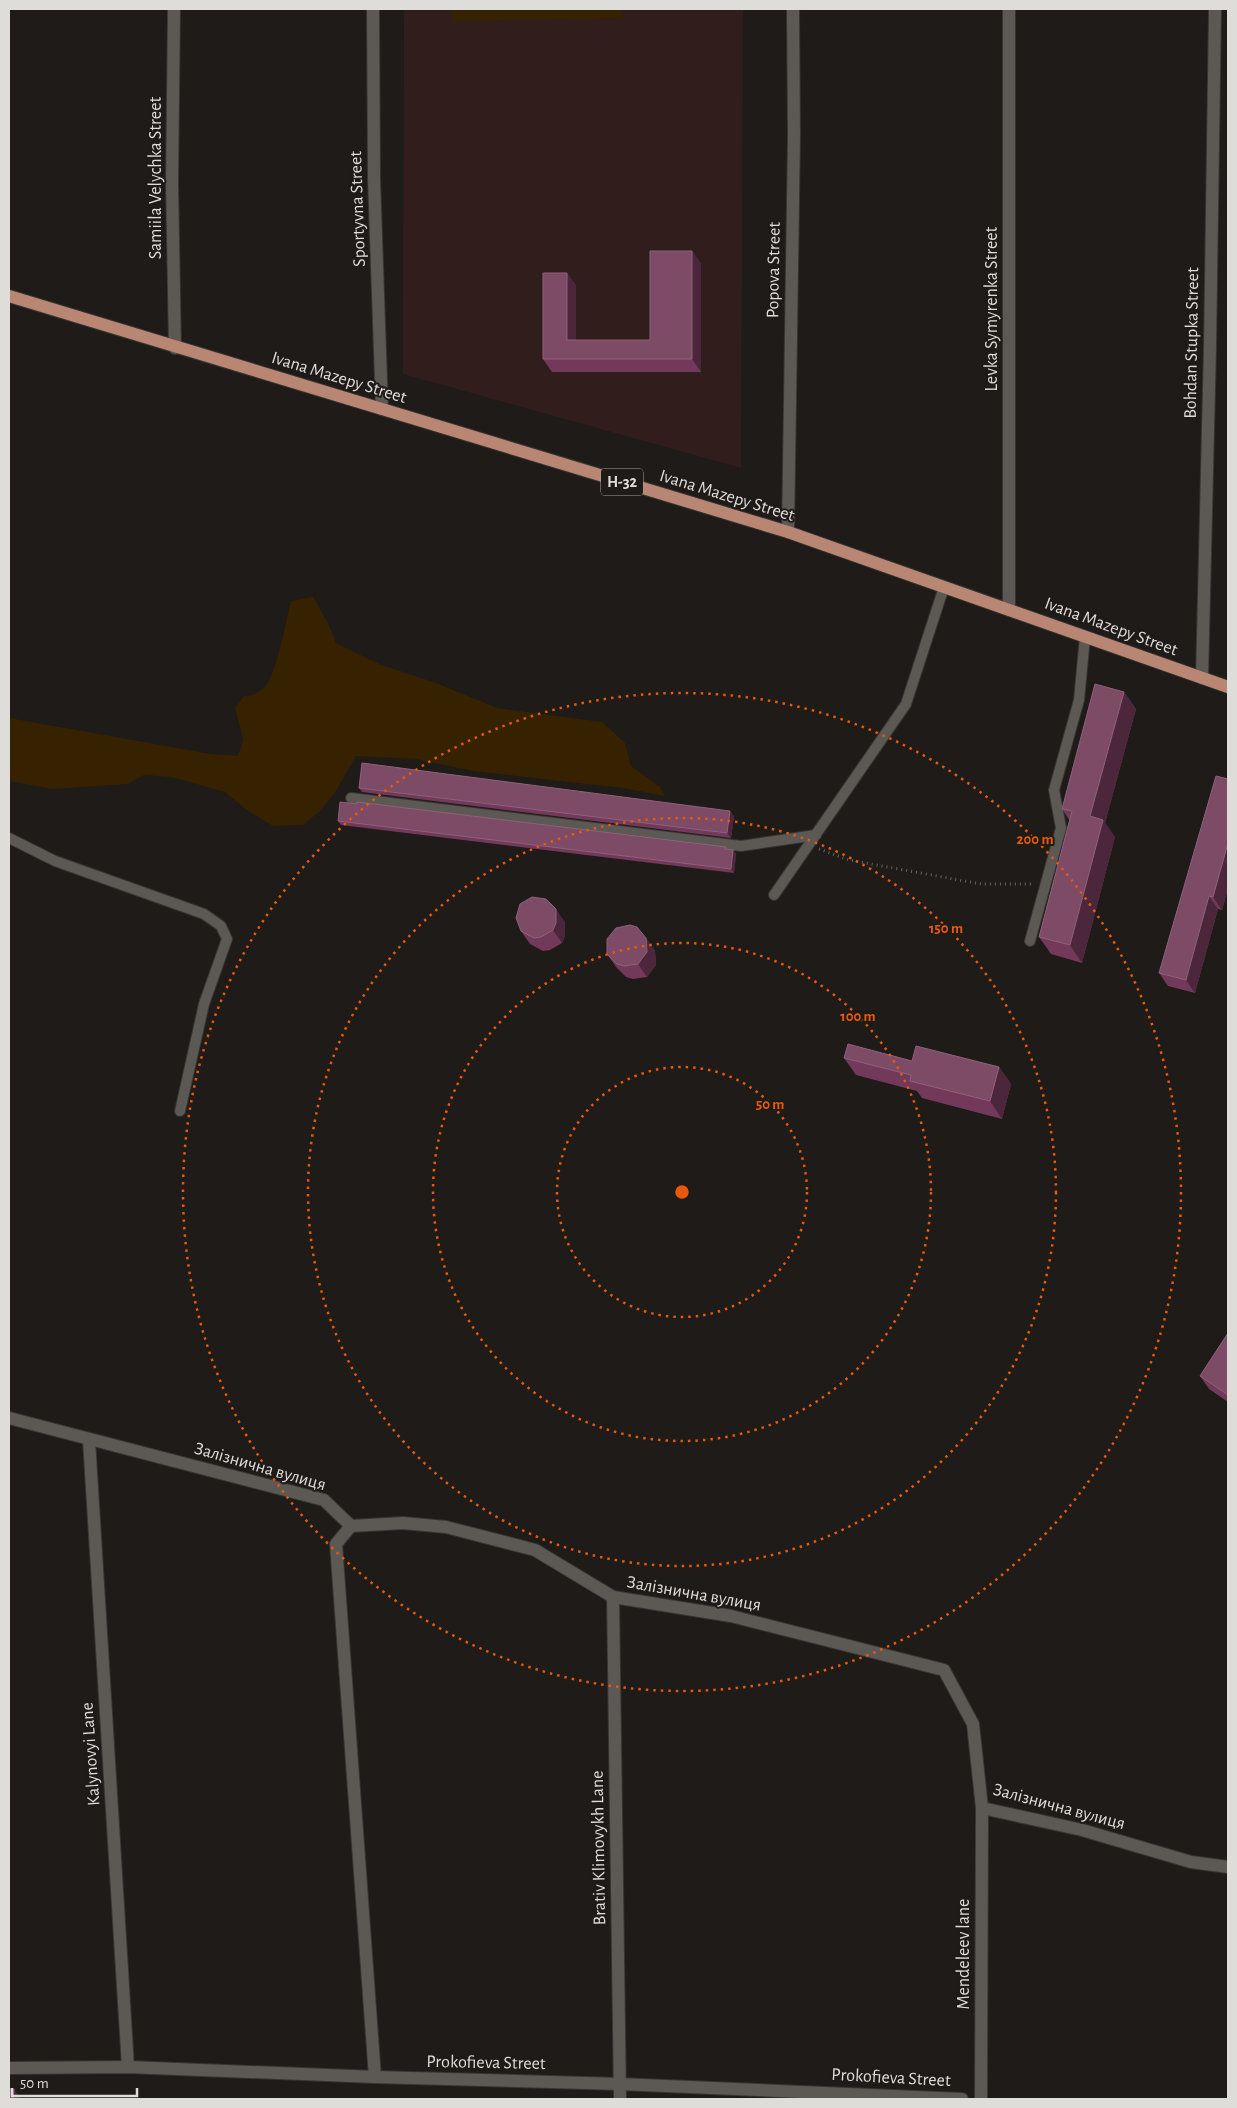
<svg xmlns="http://www.w3.org/2000/svg" width="1237" height="2108" font-family="'Alegreya Sans',sans-serif">
<style>
.education{fill:#301d1c}
.green{fill:#372200}
.lines{fill:none;stroke-linecap:round;stroke-linejoin:round}
.service-casing{stroke:#373533;stroke-width:12}
.minor-casing{stroke:#373533;stroke-width:14}
.tertiary-casing{stroke:#373533;stroke-width:14}
.primary-casing{stroke:#373533;stroke-width:14}
.path{stroke:#676562;stroke-width:3;stroke-dasharray:1 4;stroke-linecap:butt}
.service{stroke:#5c5955;stroke-width:10}
.minor{stroke:#5c5955;stroke-width:12}
.tertiary{stroke:#5c5955;stroke-width:12}
.primary{stroke:#b88672;stroke-width:12}
.wall{fill:#72395a}
.shaded-wall{fill:#4c263a}
.building{fill:#7e4b67;stroke:#8d6279}
.ring{fill:none;stroke:#e8590c;stroke-width:2.5;stroke-dasharray:2.5 5}
.labels{text-anchor:middle;dominant-baseline:central;stroke-width:4;stroke-linejoin:round;paint-order:stroke}
.shield{fill:#1e1b18;stroke:#a5a3a0;stroke-width:1}
.shield-label{font-size:16px;font-weight:bold;fill:#dfddda}
.street-label{font-size:18px;fill:#dfddda;stroke:#1e1b18}
.centre{fill:#e8590c;stroke:#1e1b18;stroke-width:2.5}
.ring-label{font-size:15px;text-anchor:middle;font-weight:bold;fill:#e8590c;stroke:#1e1b18;stroke-width:4;stroke-linejoin:round;paint-order:stroke}
</style>
<rect width="100%" height="100%" fill="#1e1b18"/>
<polygon class="education" points="404,9 743,9 741,468 403,374"/>
<g class="green">
<polygon points="452,9 622,9 623,18 452,21"/>
<path d="M313 597 327 621 336 643 379 664 436 683 497 708 602 722 625 743 631 766 660 787 665 796 623 788 473 771 416 759 356 756 336 791 320 811 303 825 273 826 247 810 225 792 172 777 144 775 128 784 52 789 9 781V718L211 754 238 756 243 739 235 708 244 696C253 695 258 694 265 687 276 675 286 620 291 601Z"/>
</g>
<g class="lines">
<defs>
<g id="service">
<polyline points="351,798 741,846 816,835"/>
<polyline points="9,838 55,861 204,914 221,926 227,939 204,1004 180,1111"/>
<polyline points="774,895 906,704 944,587"/>
<polyline points="1030,941 1061,828 1054,790 1079,700 1085,637"/>
</g>
<g id="minor">
<polyline points="174,9 172,182 175,348"/>
<polyline points="373,9 374,179 382,409"/>
<polyline points="788,532 794,135 793,9"/>
<polyline points="1009,610 1009,9"/>
<polyline points="1202,678 1210,347 1215,9"/>
<polyline points="89,1440 128,2067"/>
<polyline points="351,1526 336,1544 375,2077"/>
<polyline points="613,1597 620,2099"/>
<polyline points="9,2068 128,2067 375,2077 620,2084 962,2099"/>
<polyline points="981,2099 982,1808"/>
</g>
<polyline id="tertiary" points="9,1418 324,1500 351,1526 403,1523 446,1527 535,1550 613,1597 731,1616 944,1670 973,1724 982,1808 1082,1830 1191,1862 1228,1867"/>
<polyline id="primary" points="9,296 788,532 1228,687"/>
</defs>
<use href="#service" class="service-casing"/>
<use href="#minor" class="minor-casing"/>
<use href="#tertiary" class="tertiary-casing"/>
<use href="#primary" class="primary-casing"/>
<polyline class="path" points="819,849 849,860 981,884 1034,884"/>
<use href="#service" class="service"/>
<use href="#minor" class="minor"/>
<use href="#tertiary" class="tertiary"/>
<use href="#primary" class="primary"/>
</g>
<g class="wall">
<polygon points="692,251 701,264 701,372 552,372 543,359 567,273 576,286 576,340 650,340"/>
<polygon points="1124,692 1136,709 1105,823 1115,837 1082,963 1051,954 1039,937 1070,821 1062,809"/>
<polygon points="1228,779 1228,889 1222,910 1218,909 1195,993 1168,986 1159,973"/>
<polygon points="359,788 734,816 731,838 362,792"/>
<polygon points="338,821 733,850 736,854 734,873 341,825"/>
<polygon points="565,922 565,936 562,943 550,950 543,951 530,944 521,931"/>
<polygon points="646,938 655,951 656,965 647,977 633,979 626,977 616,967 607,954"/>
<polygon points="844,1058 999,1067 1011,1084 1002,1119 922,1098 917,1091 856,1075"/>
<polygon points="1228,1333 1228,1402 1209,1389 1200,1376"/>
</g>
<g class="shaded-wall">
<polygon points="692,251 701,264 701,372 692,359"/>
<polygon points="567,273 576,286 576,353 567,340"/>
<polygon points="1124,692 1136,709 1105,823 1115,837 1082,963 1070,945 1090,816"/>
<polygon points="730,811 734,816 731,838 727,833"/>
<polygon points="1228,843 1228,889 1222,910 1213,897"/>
<polygon points="733,850 736,854 734,873 731,869"/>
<polygon points="1209,896 1218,909 1195,993 1186,980"/>
<polygon points="556,909 565,922 565,936 562,943 553,930"/>
<polygon points="646,938 655,951 656,965 647,977 638,964"/>
<polygon points="999,1067 1011,1084 1002,1119 990,1101"/>
<polygon points="14,2089 20,2098 20,2099 13,2099"/>
</g>
<g class="building">
<polygon points="650,251 692,251 692,359 543,359 543,273 567,273 567,340 650,340"/>
<polygon points="1095,684 1124,692 1090,816 1103,820 1070,945 1039,937 1072,811 1062,809"/>
<polygon points="362,763 730,811 727,833 359,788"/>
<polygon points="1216,776 1228,779 1228,843 1213,897 1209,896 1186,980 1159,973"/>
<polygon points="340,802 357,804 357,802 726,847 725,849 733,850 731,869 338,821"/>
<polygon points="532,897 546,899 556,909 556,923 553,930 541,937 534,938 521,931 516,918 520,904"/>
<polygon points="630,925 637,927 646,938 647,952 638,964 624,966 617,964 607,954 607,939 616,928"/>
<polygon points="848,1044 912,1061 916,1046 999,1067 990,1101 910,1081 911,1075 844,1058"/>
<polygon points="1228,1333 1228,1395 1200,1376"/>
<polygon points="9,2089 14,2089 13,2099 9,2099"/>
</g>
<g class="ring">
<circle cx="682" cy="1192" r="125"/>
<circle cx="682" cy="1192" r="249"/>
<circle cx="682" cy="1192" r="374"/>
<circle cx="682" cy="1192" r="499"/>
</g>
<g class="labels">
<rect class="shield" x="601" y="468.5" width="42" height="27" rx="4"/>
<g class="shield-label">
<text x="622" y="482">Н-32</text>
</g>
<g class="street-label">
<text transform="translate(156 178) rotate(-90)">Samiila Velychka Street</text>
<text transform="translate(358 209) rotate(-92)">Sportyvna Street</text>
<text transform="translate(774 270) rotate(-89)">Popova Street</text>
<text transform="translate(992 309) rotate(-90)">Levka Symyrenka Street</text>
<text transform="translate(1192 343) rotate(-89)">Bohdan Stupka Street</text>
<text transform="translate(339 378) rotate(17)">Ivana Mazepy Street</text>
<text transform="translate(727 496) rotate(17)">Ivana Mazepy Street</text>
<text transform="translate(1111 627) rotate(20)">Ivana Mazepy Street</text>
<text transform="translate(260 1467) rotate(16)">Залізнична вулиця</text>
<text transform="translate(694 1594) rotate(10)">Залізнична вулиця</text>
<text transform="translate(91 1754) rotate(-94)">Kalynovyi Lane</text>
<text transform="translate(1059 1807) rotate(15)">Залізнична вулиця</text>
<text transform="translate(599 1848) rotate(-91)">Brativ Klimovykh Lane</text>
<text transform="translate(964 1954) rotate(-90)">Mendeleev lane</text>
<text transform="translate(486 2063) rotate(1)">Prokofieva Street</text>
<text transform="translate(891 2078) rotate(3)">Prokofieva Street</text>
</g>
</g>
<circle cx="682" cy="1192" r="8" class="centre"/>
<g class="ring-label">
<text x="1035" y="844">200 m</text>
<text x="946" y="933">150 m</text>
<text x="858" y="1021">100 m</text>
<text x="770" y="1109">50 m</text>
</g>
<rect width="1237" height="2108" fill="none" stroke="#dfddda" stroke-width="20"/>
<path d="M12 2088v8h125v-8" fill="none" stroke="#dfddda" stroke-width="2.5"/>
<text x="20" y="2088" font-size="15" fill="#dfddda" stroke="#1e1b18" stroke-width="4" paint-order="stroke">50 m</text>
</svg>
